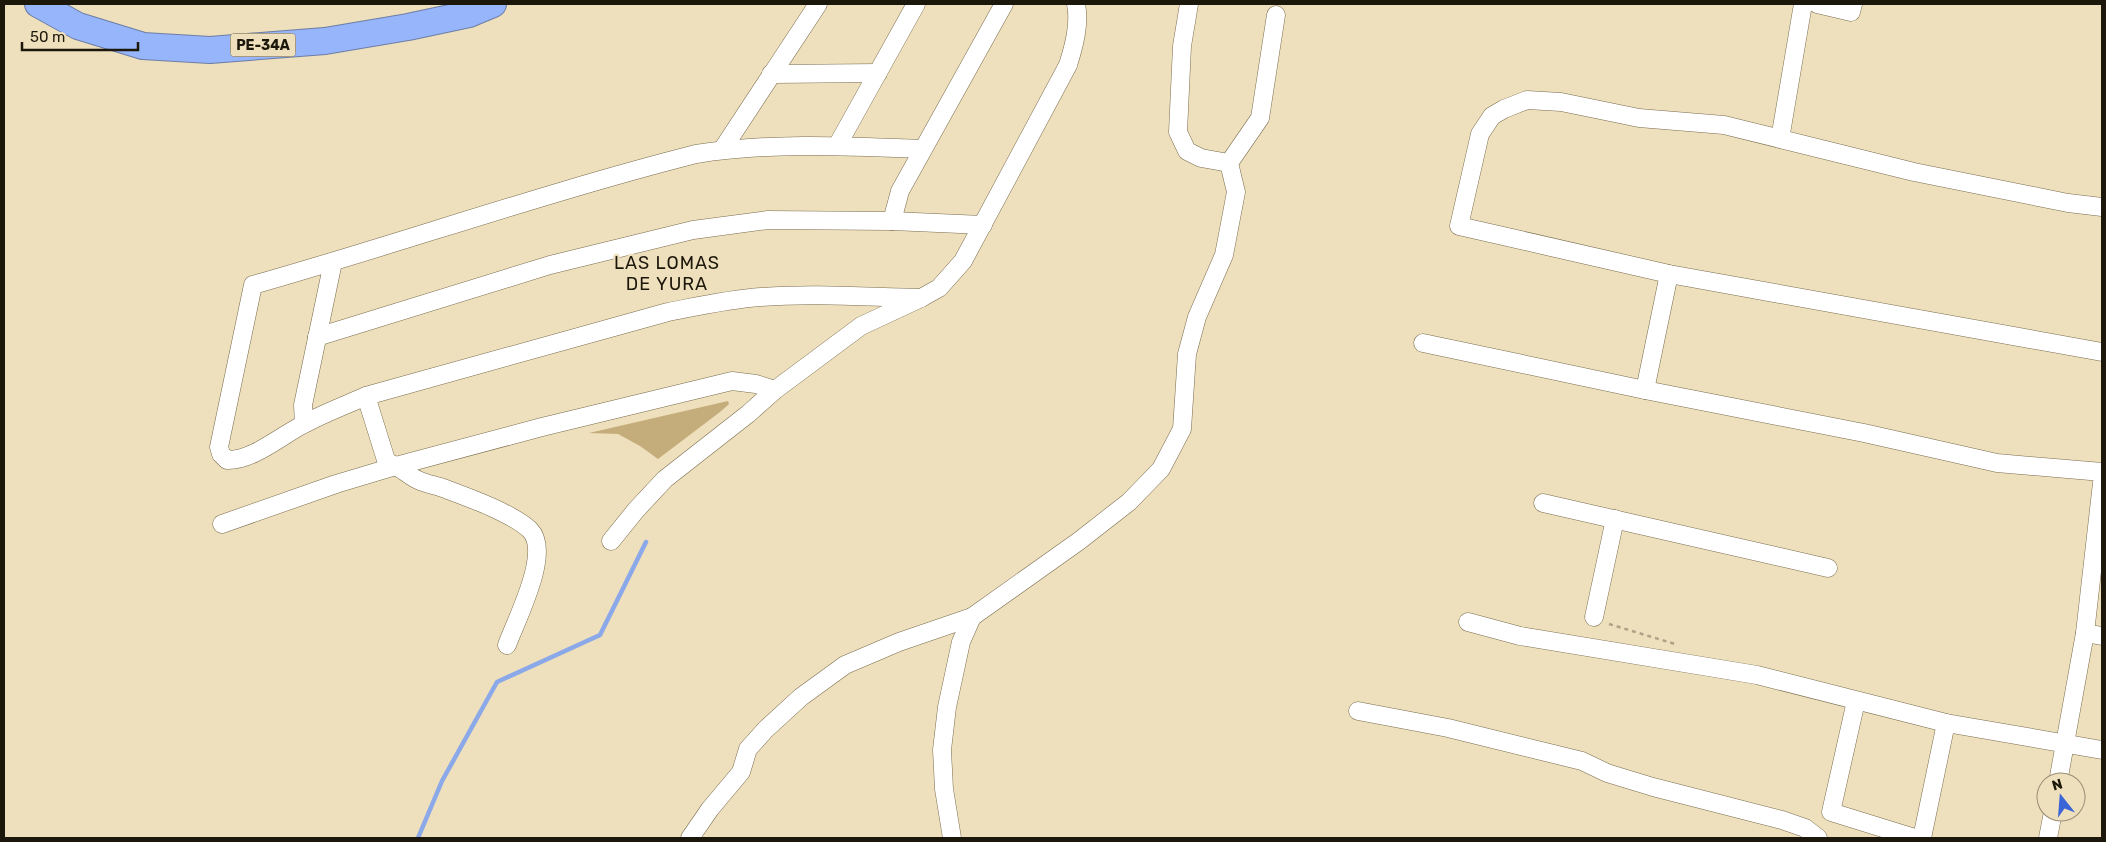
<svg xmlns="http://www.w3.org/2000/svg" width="2106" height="842" font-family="Rubik,sans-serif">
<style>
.green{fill:#c4ad7a}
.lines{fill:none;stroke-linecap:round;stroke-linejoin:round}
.stream{stroke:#8ba8e9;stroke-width:4.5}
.minor-casing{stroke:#7a6d4e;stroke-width:19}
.highway-casing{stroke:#6c7ea6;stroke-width:28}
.path{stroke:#aea287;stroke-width:2.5;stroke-dasharray:4 4;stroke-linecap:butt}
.minor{stroke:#fff;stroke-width:18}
.highway{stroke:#97b5fa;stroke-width:26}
.labels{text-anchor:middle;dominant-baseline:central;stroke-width:4.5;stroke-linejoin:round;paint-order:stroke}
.shield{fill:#eedfbd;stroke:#5b5340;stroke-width:1}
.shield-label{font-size:14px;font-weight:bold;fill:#1c170b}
.quarter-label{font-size:18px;letter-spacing:1px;fill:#1c170b;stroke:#eedfbd}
</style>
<rect width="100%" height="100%" fill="#eedfbd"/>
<polygon class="green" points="728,401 729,404 720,412 658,459 640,446 618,434 589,433"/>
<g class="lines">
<polyline class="stream" points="418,838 442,781 497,682 600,635 646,542"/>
<defs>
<g id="minor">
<polyline points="1189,4 1182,46 1178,132 1187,151 1201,158 1229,163"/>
<polyline points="1817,4 1851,12 1853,4"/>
<polyline points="771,74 878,73"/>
<polyline points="1780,139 1803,4"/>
<polyline points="837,146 916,4"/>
<polyline points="722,150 818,4"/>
<polyline points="2102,207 2068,203 1914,172 1724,125 1639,118 1561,102 1527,100 1504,109 1492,116 1480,134 1459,226 1669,274 2102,352"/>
<polyline points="892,221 900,191 1004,4"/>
<path d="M921 298C868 297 814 293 761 297 730 299 699 306 668 312L366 396C346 405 325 413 306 423 283 434 253 461 227 460L221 454 219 447 253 285C401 243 547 192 696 154 770 142 848 146 923 149"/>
<polyline points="317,337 550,265 693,230 768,220 892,221 983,225"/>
<polyline points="1423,343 1645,390 1864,433 1997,463 2102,472"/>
<polyline points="1645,390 1669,274"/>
<path d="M366 396 386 460C390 464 394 465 399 468 405 471 411 477 418 480 426 484 435 485 443 488 467 497 512 513 530 530 552 552 516 620 507 645"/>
<polyline points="304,424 303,405 333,262"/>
<polyline points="1543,503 1828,568"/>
<polyline points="222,524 336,484 396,466 542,427 732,381 756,384 775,390"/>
<path d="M611 541 636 510 665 479 748 414 775 390 861 326 921 298 939 288 963 261 1068 65C1074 46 1080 24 1076 4"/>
<polyline points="1594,617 1615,519"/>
<polyline points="1468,622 1520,636 1757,675 1946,723 2102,750"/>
<polyline points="2085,633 2102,636"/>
<polyline points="1856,701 1831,812 1915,838"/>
<polyline points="1358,711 1448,728 1582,761 1607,773 1653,787 1782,820 1805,828 1818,838"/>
<polyline points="2058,782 2085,633 2102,483"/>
<polyline points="690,838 710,809 741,772 748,749 766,729 801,697 845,665 899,642 972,617"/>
<polyline points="952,838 944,789 942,750 947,707 961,642 972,617 1079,541 1129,502 1161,469 1182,429 1187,354 1197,317 1224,255 1236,192 1229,163 1260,118 1276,15"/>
<polyline points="1922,838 1946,723"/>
<polyline points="2048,838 2053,812"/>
</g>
<polyline id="highway" points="38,4 78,26 143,46 210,50 325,41 408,27 469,14 493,4"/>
</defs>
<use href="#minor" class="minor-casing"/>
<use href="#highway" class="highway-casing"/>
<polyline class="path" points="1609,624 1675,644"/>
<use href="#minor" class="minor"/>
<use href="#highway" class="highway"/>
</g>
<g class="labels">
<rect class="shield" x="230.5" y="33.5" width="65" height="23" rx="4"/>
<g class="shield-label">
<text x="263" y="45">PE-34A</text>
</g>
<g class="quarter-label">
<text x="667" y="263">LAS LOMAS<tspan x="667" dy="21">DE YURA</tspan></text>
</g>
</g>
<rect width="2106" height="842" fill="none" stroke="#1c170b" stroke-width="10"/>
<g transform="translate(2061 797) rotate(343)"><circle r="24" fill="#eedfbd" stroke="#9a8f76"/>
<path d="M0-4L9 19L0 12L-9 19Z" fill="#3b65d6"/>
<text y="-8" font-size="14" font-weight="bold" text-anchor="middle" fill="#1c170b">N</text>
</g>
<path d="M22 42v8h116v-8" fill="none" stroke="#1c170b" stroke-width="2.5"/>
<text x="30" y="42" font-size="15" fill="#1c170b" stroke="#eedfbd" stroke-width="4" paint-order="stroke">50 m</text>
</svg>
